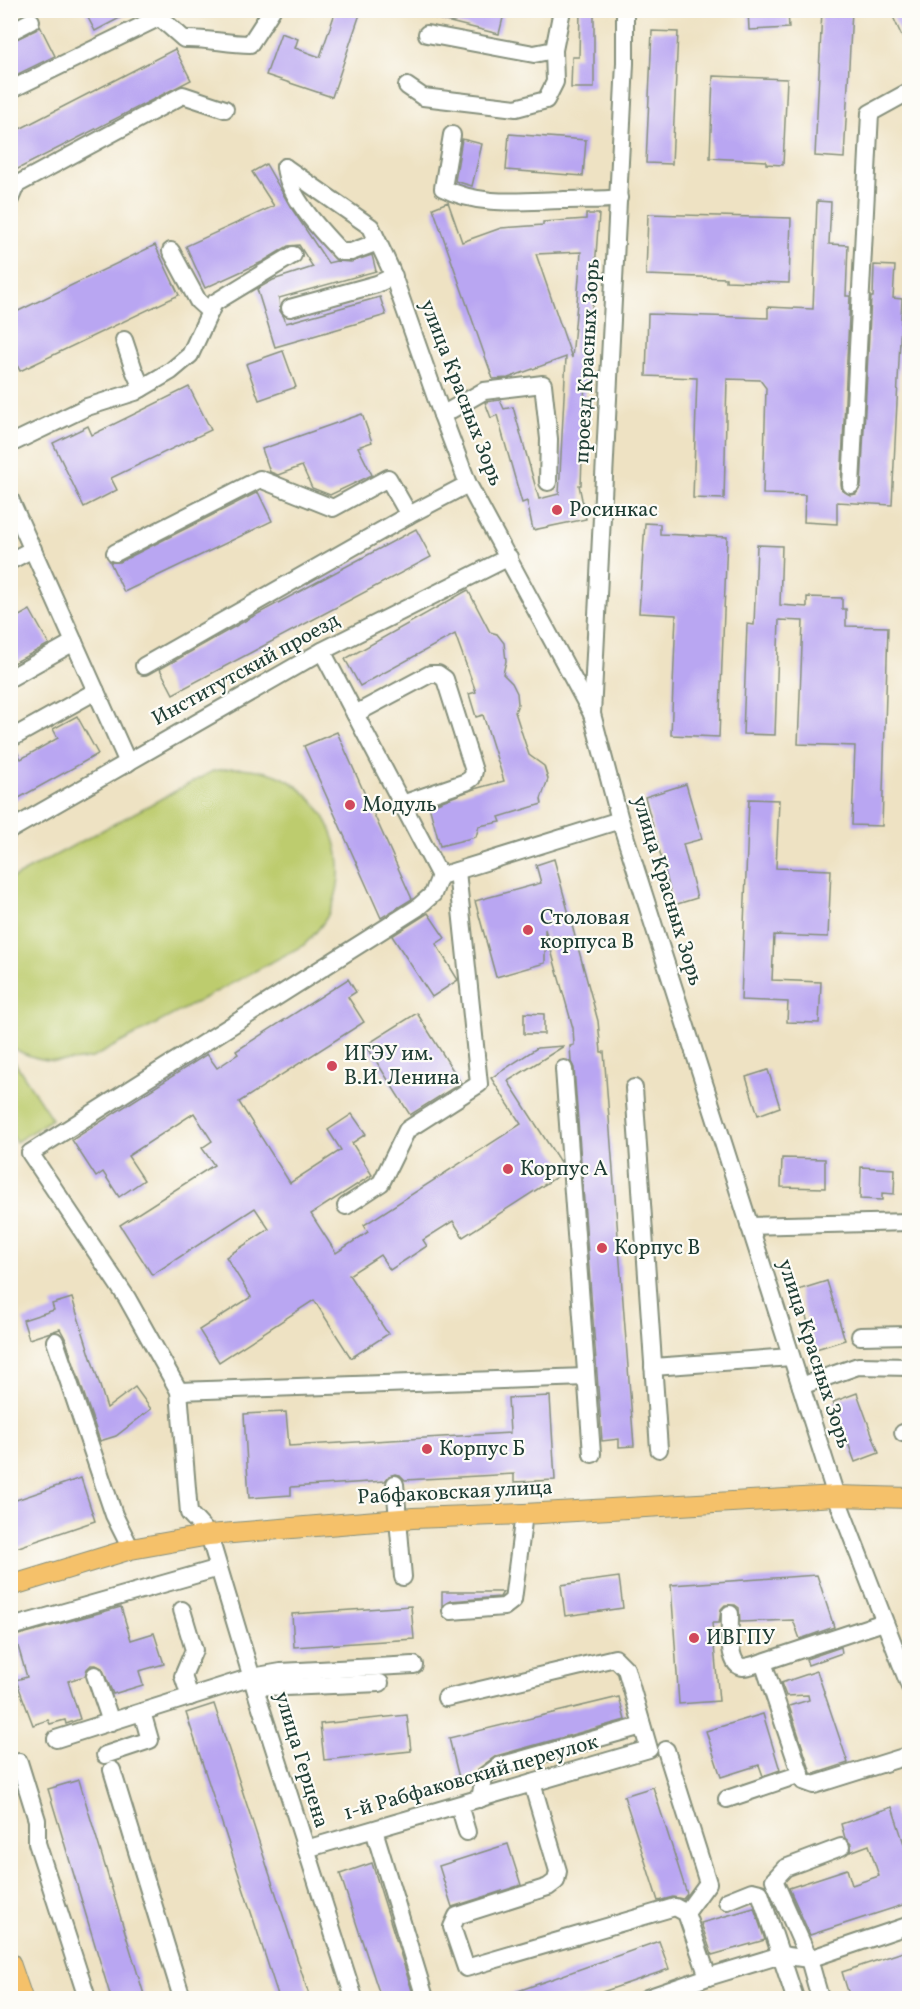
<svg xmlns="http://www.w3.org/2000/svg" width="920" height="2009" font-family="Vollkorn,serif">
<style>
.green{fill:#bdcc6e;stroke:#6e8451;stroke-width:1.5}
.building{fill:#b9a6f2;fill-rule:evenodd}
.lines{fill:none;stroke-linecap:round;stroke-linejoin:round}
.minor-casing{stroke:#86907c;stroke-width:20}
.major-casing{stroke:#86907c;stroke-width:22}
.minor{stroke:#fff;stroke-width:16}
.major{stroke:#f5c16b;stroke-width:20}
.poi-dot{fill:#d1495b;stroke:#fdfcf7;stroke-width:2}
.labels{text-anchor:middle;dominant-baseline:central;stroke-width:4.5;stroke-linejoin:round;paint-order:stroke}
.street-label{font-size:21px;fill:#1f3d34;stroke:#fdfcf7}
.poi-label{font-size:21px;fill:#1f3d34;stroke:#fdfcf7;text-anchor:start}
</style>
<rect width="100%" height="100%" fill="#fdfcf7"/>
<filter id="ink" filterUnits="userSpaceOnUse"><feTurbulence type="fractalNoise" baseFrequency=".0167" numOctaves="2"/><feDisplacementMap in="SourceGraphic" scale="12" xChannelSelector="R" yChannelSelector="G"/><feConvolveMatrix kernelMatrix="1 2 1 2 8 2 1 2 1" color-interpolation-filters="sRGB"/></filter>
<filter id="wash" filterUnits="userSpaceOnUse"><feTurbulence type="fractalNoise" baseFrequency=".008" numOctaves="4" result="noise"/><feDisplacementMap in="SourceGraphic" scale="24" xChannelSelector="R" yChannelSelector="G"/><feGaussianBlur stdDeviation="1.35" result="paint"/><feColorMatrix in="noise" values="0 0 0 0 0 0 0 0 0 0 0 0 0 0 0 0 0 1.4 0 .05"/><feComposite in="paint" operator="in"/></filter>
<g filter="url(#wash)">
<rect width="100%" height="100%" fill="#eee2c3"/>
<g class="green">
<path d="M232 768C252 768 272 771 289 781 334 809 354 869 327 917 321 927 313 936 304 945L92 1058C63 1064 36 1062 11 1047V879L213 771Z"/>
<polygon points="10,1055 52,1119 16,1142 11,1133"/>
</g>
<g id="blocks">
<g class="building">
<polygon points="84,10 135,10 95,31"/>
<polygon points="336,10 350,10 360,14 332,97 266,75 281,33 298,39 295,48 320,57"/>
<polygon points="421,10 505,10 499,34 421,15"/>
<polygon points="580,10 594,10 594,88 571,88 572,57 579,57"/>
<polygon points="748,10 788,10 789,28 749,30"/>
<polygon points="822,10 852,10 844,158 815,156"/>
<polygon points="890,10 909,10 909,52"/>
<polygon points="40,26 55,56 16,75 10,64 10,42 36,30"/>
<polygon points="652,31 678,32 672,164 646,163"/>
<polygon points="175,49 191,80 10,173 10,134"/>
<polygon points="713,76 787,79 783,165 766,164 766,161 710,158"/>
<polygon points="509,134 586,140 583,176 506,170"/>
<polygon points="462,139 482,144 472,186 455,181"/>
<polygon points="266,164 290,206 328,263 336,261 351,262 372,255 376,271 279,298 280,311 284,317 286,323 380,297 386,315 275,347 257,289 273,280 313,267 299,245 288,246 262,262 205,288 186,246 274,206 252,172"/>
<polygon points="817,201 831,202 829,244 848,245 846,296 850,296 841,484 842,490 850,495 856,494 861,486 871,297 873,297 874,265 895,266 893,298 902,299 892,505 837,502 837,524 804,522 805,495 763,494 766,388 760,380 727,379 724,499 693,498 697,378 646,376 648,314 768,318 768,307 813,309"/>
<path d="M448 202 462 242 501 228 543 225V222L586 219V214H599L591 323H587L581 485H579L586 519 533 530 527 501 522 503 497 415 491 418 485 402 500 400 504 409 513 407 539 499 559 494 566 357 508 378 493 379 433 208ZM581 252 577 303 572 358 536 254Z"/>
<polygon points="648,214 791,218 789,283 726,281 726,278 646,275"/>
<polygon points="155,245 179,295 20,371 10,351 10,315"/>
<polygon points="283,351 296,387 259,400 246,364"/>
<polygon points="189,387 211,430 111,478 117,490 84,507 53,443 88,426 92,435"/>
<polygon points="362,414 372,442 358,447 372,475 330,495 312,488 302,466 278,475 270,472 262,449"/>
<polygon points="258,492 272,521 124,592 110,562 120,562"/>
<polygon points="645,523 660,524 660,534 727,537 719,737 671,735 676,615 639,613"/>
<polygon points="416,529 431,557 173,694 160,669 250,618"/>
<polygon points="757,545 782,546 780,605 807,607 807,597 842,598 842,609 846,609 846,626 888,627 882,826 852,825 855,746 798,744 803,621 779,620 775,735 743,734 747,624 754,625"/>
<polygon points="468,590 490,632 497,634 504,643 506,661 503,674 512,683 517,693 518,704 515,712 529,755 544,766 548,779 541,799 542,804 499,817 501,822 479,826 476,837 440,846 429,806 474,789 504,781 483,715 476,717 469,694 476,692 455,634 360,686 345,659"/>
<polygon points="30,610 49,644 10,665 10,621"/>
<polygon points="77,716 98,754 10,803 10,749 15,748 21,759 58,738 53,729"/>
<polygon points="337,732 412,899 381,918 304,746"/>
<polygon points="686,784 702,839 683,844 697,898 674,905 645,797"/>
<polygon points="749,799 779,800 776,868 831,870 828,937 774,935 772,980 821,982 819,1023 787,1022 788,1002 741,1000"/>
<polygon points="554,859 598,1021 601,1052 604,1052 634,1446 619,1447 619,1439 602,1441 574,1068 571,1062 570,1046 574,1045 573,1028 545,929 545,963 496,977 475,901 541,883 536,865"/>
<polygon points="428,913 445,938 436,944 458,980 432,997 392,936"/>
<polygon points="348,979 356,992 348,997 364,1022 239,1102 290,1183 341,1150 328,1130 352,1114 366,1134 352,1143 372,1175 311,1214 336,1253 368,1232 364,1225 521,1124 491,1078 537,1048 564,1046 508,1081 560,1162 561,1174 463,1237 453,1221 423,1240 427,1246 390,1270 380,1255 349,1275 388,1334 351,1358 314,1300 219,1362 199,1330 251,1297 226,1257 269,1229 255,1208 152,1275 120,1225 214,1165 202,1148 212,1141 194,1113 128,1156 144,1180 119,1197 103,1172 96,1177 72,1140 207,1054 217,1068 238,1054 236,1051"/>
<polygon points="417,1013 461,1083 410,1115 366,1045"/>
<polygon points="524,1013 544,1014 544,1034 524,1034"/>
<polygon points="768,1070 780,1107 758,1115 746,1077"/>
<polygon points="782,1158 825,1159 825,1188 781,1187"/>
<polygon points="861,1167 895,1169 894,1194 882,1193 882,1200 860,1199"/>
<polygon points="827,1281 845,1340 816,1349 798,1290"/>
<polygon points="72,1298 107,1408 135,1387 151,1409 116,1436 100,1441 65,1338 60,1329 29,1339 23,1320 54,1310 52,1304"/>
<polygon points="857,1393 879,1453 855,1462 833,1402"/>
<polygon points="550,1396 555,1480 514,1482 514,1474 405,1480 400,1475 395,1474 389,1476 385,1481 291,1487 291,1495 249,1498 244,1414 286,1412 289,1446 510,1433 508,1398"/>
<polygon points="81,1478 95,1521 10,1550 10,1502"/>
<polygon points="817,1575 834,1627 800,1639 793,1620 740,1622 739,1608 735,1605 725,1605 721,1609 719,1623 712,1623 719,1701 679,1704 671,1585"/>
<polygon points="619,1577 623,1608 565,1616 561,1585"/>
<polygon points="442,1592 503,1592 500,1597 450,1601 442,1606"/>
<polygon points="411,1606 414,1639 294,1647 292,1614"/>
<polygon points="121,1607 131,1640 154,1633 164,1664 139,1671 143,1685 113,1694 102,1668 96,1665 91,1665 87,1669 85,1676 68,1681 80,1719 66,1724 65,1720 50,1724 48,1720 33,1725 16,1680 27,1677 15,1636"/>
<polygon points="841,1647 842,1653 808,1665 806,1659"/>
<polygon points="817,1671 848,1763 814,1774 811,1773 789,1706 809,1700 808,1695 786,1696 781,1683"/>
<polygon points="619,1697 625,1720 496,1756 478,1769 474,1775 459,1778 449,1738"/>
<polygon points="214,1704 310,1998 279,1998 186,1713"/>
<polygon points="763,1714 780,1770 763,1776 759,1765 721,1777 706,1731"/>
<polygon points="407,1715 411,1751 324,1760 320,1724"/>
<polygon points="79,1780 145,1998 111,1998 48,1789"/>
<polygon points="653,1787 687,1894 683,1899 673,1897 658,1901 624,1796"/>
<polygon points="892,1807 909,1859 909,1903 810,1935 789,1888 847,1869 852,1885 879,1876 869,1845 850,1852 851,1844 845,1838 841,1824"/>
<polygon points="508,1844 521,1885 452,1907 439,1866"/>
<polygon points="372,1863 414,1997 409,1998 381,1998 340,1874"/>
<polygon points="754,1908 765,1940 712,1955 701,1923"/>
<polygon points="659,1941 669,1969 585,1998 501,1998 501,1997"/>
<polygon points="909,1950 909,1998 850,1998 842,1972"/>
</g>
</g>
</g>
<g filter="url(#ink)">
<use href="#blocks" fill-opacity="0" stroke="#86907c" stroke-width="1.5"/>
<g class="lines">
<defs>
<g id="minor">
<path d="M152 11 184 39C207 38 227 44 250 44L272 10"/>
<polyline points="10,32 31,21"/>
<polyline points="427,34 534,54 554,50 562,10"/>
<polyline points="407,86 423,97 516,108 546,100 555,82 554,50"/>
<polyline points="10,90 162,16"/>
<path d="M452 135 443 188C481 207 521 201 563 200 582 199 600 201 619 198"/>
<polyline points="285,167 371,227 391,270 442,415 468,484 592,714 620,820 836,1496 910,1687"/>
<path d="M285 167C288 196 321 231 341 252H351L378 242"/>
<polyline points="10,199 16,185 183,95 225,109"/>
<polyline points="171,251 198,301 210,312"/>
<polyline points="290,308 377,284 394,276"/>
<polyline points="124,340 134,370 142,388"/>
<polyline points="442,415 484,391 543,384 549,439 548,482"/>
<polyline points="10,444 87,407 135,392 171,371 190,355 214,303 293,255"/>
<polyline points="851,485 870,113 910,91"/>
<polyline points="10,499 128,763"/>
<polyline points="115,553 260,479 333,508 388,478 409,515"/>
<polyline points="10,561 33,549"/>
<polyline points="322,651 440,876"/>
<polyline points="144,666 409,515 468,484"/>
<polyline points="10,678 74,642"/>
<polyline points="355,714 430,674 438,674 445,679 474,771 472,778 466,782 402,804"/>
<polyline points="592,714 625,63 625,10"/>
<polyline points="10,739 96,691"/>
<polyline points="10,830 322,651 509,557"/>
<polyline points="564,1069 592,1454"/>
<polyline points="634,1088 659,1449"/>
<polyline points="346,1206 381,1183 407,1130 479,1084 457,871"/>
<polyline points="749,1226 910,1222"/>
<polyline points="860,1336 910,1335"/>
<polyline points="55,1341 114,1515 131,1549"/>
<polyline points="653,1367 791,1357"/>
<polyline points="801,1386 858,1366 910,1367"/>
<polyline points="179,1391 586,1377"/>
<polyline points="903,1433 910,1434"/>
<polyline points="395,1484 403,1577"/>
<polyline points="182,1610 194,1650 183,1676 190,1697"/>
<polyline points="451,1611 504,1607 513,1600 524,1514"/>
<path d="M730 1614C730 1626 727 1666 743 1667 749 1667 757 1664 763 1662L884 1622"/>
<polyline points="15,1626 219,1568"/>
<polyline points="763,1662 803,1781 814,1785 910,1755"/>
<polyline points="95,1675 111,1722"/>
<polyline points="255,1686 285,1687 380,1683"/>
<polyline points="56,1739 252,1677 281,1672 414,1665"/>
<polyline points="666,1750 708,1883 686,1913"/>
<polyline points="105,1755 150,1740 142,1712"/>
<polyline points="19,1762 37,1820 37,1843 87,1998"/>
<polyline points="112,1770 182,1998"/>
<polyline points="532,1783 558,1871 556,1881 548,1887 457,1916 452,1927 466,1968 675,1907 686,1913 708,1977 781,1955 809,1959 910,1925"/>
<polyline points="480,1799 484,1777 499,1766 642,1726"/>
<polyline points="727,1799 801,1774"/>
<polyline points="459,1805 467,1832"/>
<polyline points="374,1830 425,1998"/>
<polyline points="306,1849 649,1749 626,1669 615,1658 446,1698"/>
<polyline points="727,1901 752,1891 760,1893 795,1998"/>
<polyline points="354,1998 258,1698 209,1535 189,1513 179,1391 127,1298 30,1153 417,908 433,894 440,876 620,820"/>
<polyline points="647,1998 708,1977"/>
<polyline points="820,1998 809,1959 774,1880 785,1868 841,1847"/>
</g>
<g id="major">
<polyline points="10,1586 131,1549 209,1535 413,1518 524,1514 836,1496 910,1498"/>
<polyline points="10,1963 22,1998"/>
</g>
</defs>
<use href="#minor" class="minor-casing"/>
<use href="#major" class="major-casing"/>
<use href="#minor" class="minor"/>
<use href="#major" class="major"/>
</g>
</g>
<g class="poi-dot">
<circle cx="557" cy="510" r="6"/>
<circle cx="350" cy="805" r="6"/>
<circle cx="528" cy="930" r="6"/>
<circle cx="332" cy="1066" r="6"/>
<circle cx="508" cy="1169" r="6"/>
<circle cx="602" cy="1248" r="6"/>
<circle cx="427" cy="1449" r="6"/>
<circle cx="694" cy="1638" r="6"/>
</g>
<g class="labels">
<g class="street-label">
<text transform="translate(588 361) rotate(-87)">проезд Красных Зорь</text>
<text transform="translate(461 393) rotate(69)">улица Красных Зорь</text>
<text transform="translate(246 670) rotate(-29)">Институтский проезд</text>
<text transform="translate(667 891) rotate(73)">улица Красных Зорь</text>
<text transform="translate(814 1354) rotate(72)">улица Красных Зорь</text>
<text transform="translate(455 1493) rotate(-3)">Рабфаковская улица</text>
<text transform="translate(301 1760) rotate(73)">улица Герцена</text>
<text transform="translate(471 1778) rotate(-16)">1-й Рабфаковский переулок</text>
</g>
<g class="poi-label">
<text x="569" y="510">Росинкас</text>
<text x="362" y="805">Модуль</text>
<text x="540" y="918">Столовая<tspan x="540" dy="24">корпуса В</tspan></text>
<text x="344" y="1054">ИГЭУ им.<tspan x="344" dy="24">В.И. Ленина</tspan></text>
<text x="520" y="1169">Корпус А</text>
<text x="614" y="1248">Корпус В</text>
<text x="439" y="1449">Корпус Б</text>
<text x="706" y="1638">ИВГПУ</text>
</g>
</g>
<rect width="920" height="2009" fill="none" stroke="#fdfcf7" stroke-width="36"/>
</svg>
